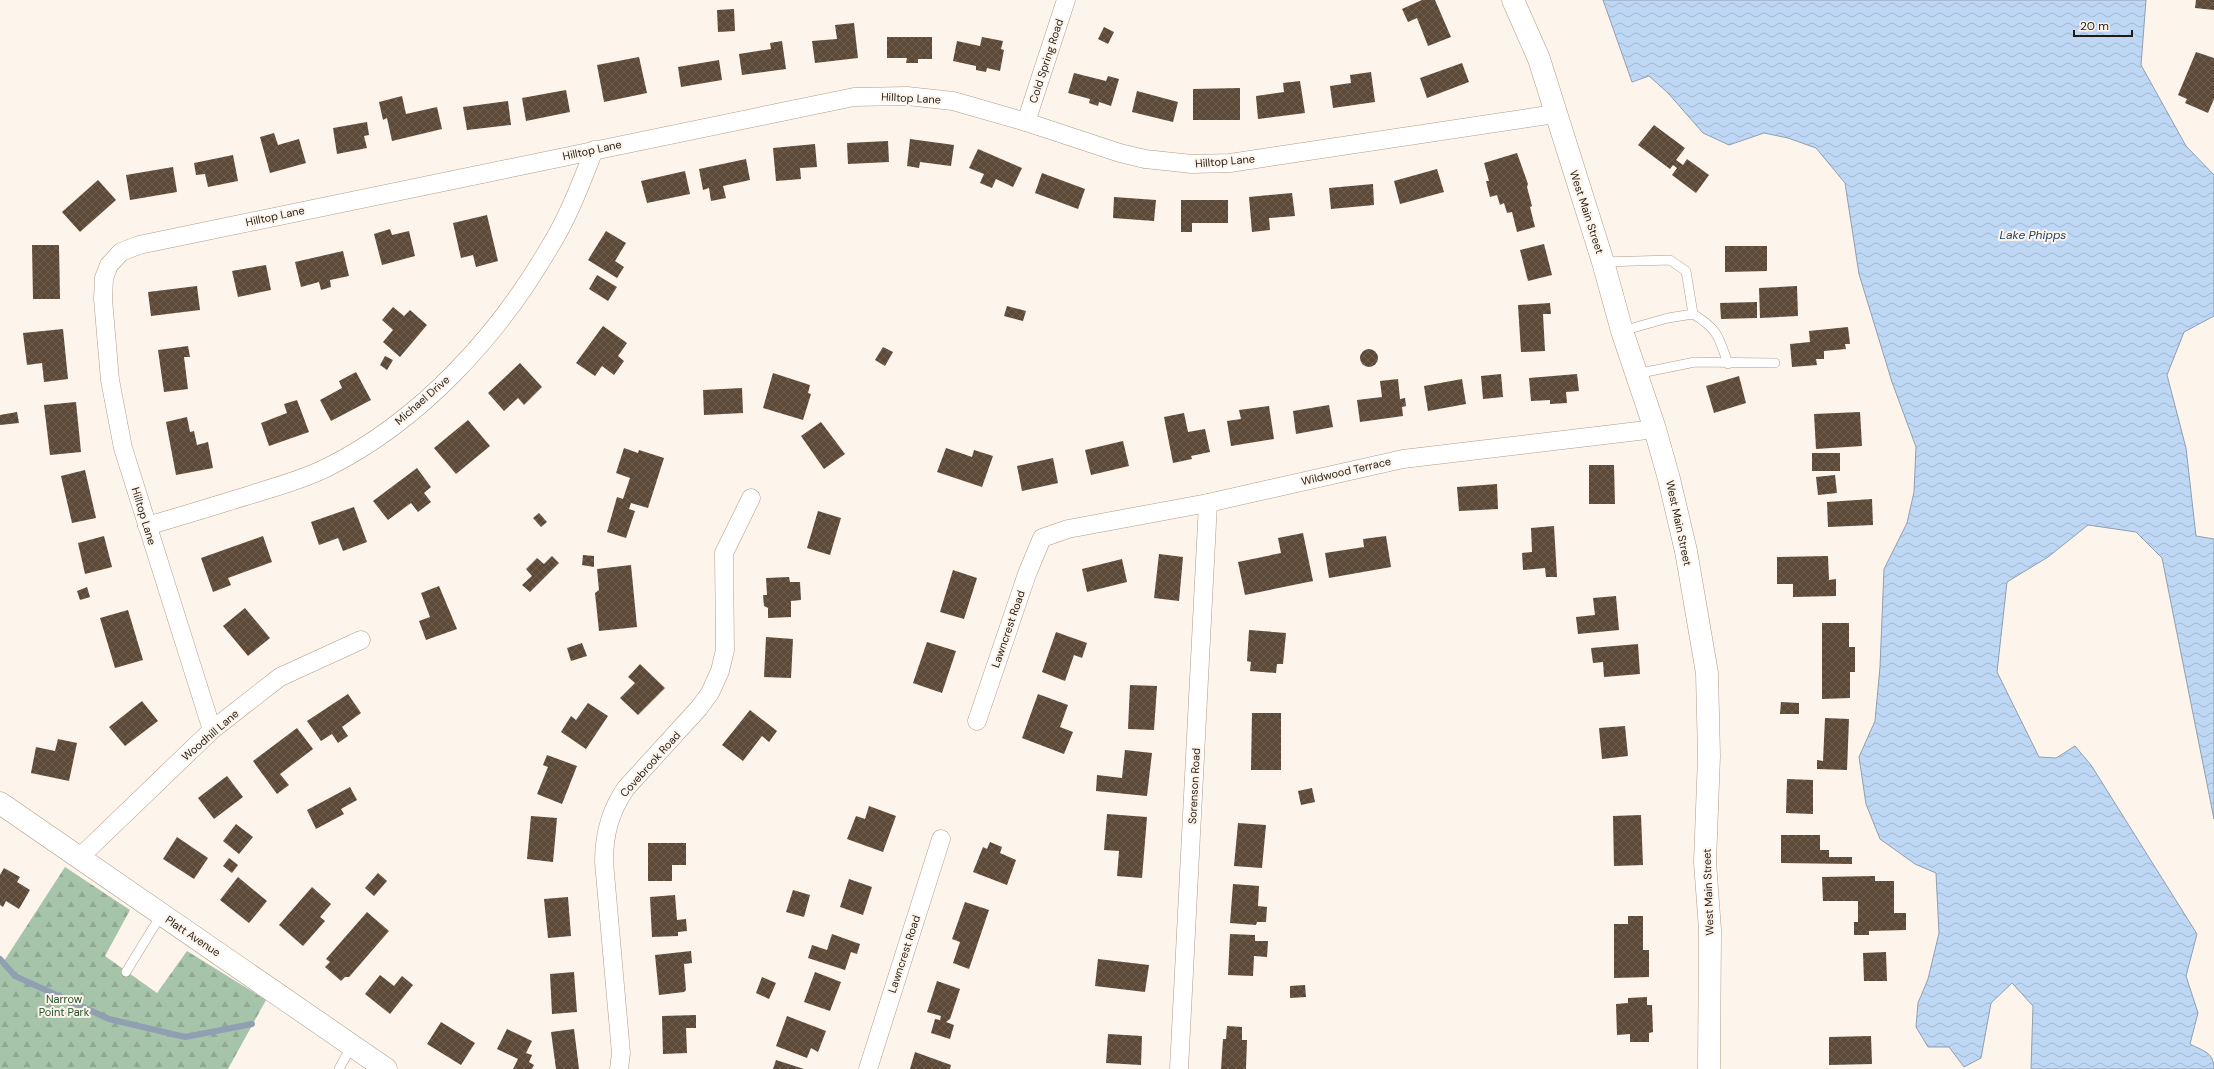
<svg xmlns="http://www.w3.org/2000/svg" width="2214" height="1069" font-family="'DM Sans',sans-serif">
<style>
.forest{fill:url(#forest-firs)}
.water{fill:url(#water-waves);stroke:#909fb1}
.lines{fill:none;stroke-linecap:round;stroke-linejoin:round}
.stream{stroke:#909fb1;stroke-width:6}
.building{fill:url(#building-cross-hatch)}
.service-casing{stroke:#b19b87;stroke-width:10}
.minor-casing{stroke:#b19b87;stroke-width:19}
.tertiary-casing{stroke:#b19b87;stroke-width:23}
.secondary-casing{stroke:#b19b87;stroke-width:23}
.service{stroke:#fff;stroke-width:9}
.minor{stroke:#fff;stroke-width:18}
.tertiary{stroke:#fff;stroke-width:22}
.secondary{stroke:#fff;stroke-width:22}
.labels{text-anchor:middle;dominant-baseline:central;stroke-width:4;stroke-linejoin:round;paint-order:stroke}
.street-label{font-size:11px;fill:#241c14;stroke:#fdf4eb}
.park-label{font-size:11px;fill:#22522e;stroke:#fdf4eb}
.water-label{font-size:12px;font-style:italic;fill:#1f4269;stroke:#fdf4eb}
</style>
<defs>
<pattern id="forest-firs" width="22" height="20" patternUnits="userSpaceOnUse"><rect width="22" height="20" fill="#a5c4aa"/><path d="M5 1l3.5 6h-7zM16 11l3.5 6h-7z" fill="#8ea891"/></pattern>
<pattern id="water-waves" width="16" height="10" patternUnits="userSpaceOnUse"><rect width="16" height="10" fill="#bed7f4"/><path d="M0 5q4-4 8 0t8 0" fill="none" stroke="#a3b8d0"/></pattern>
<pattern id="building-cross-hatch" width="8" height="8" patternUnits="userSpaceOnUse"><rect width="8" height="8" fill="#5c4937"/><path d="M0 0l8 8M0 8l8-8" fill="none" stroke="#6f6051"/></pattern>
</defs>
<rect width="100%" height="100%" fill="#fdf4eb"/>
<polygon class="forest" points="65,867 130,910 105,956 157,993 187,951 266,1000 228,1069 0,1069 0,959 4,961"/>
<path class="water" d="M1603 0H2146L2141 65 2186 146 2214 175V316L2184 332 2167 375 2186 448 2196 536 2214 539V819L2162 558 2136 532 2088 525 2048 557 2007 582 1997 672 2039 757 2056 758 2075 746 2091 765 2197 934 2186 976 2198 1013 2190 1044C2203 1051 2214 1052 2214 1069H2031L2033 1006 2012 983 1991 1003 1981 1058 1964 1067 1949 1047H1928L1916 1027 1918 1003 1928 979 1939 933 1936 873 1915 864 1880 839 1866 804 1859 757 1875 721 1880 667 1884 569 1907 523 1914 492 1916 447 1892 382 1859 274 1845 183 1816 148 1788 138 1764 133 1729 145 1703 133 1668 93 1649 76 1632 82Z"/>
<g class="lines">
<polyline class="stream" points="0,959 15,976 109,1019 185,1037 252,1024"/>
</g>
<g class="building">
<polygon points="1422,0 1435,0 1451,37 1428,46 1417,18 1408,22 1402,9"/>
<polygon points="2196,0 2214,0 2214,10 2195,8"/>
<polygon points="734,9 735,31 718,32 717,10"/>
<polygon points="854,23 858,58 815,63 812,41 837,39 835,25"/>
<polygon points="1104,27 1114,32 1108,44 1098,39"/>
<polygon points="887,37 932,37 932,59 918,59 918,63 906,63 907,58 887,58"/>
<polygon points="982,37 1003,41 1001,49 1004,50 1000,71 987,68 986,72 976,70 976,66 953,61 957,41 980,46"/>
<polygon points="782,41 786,69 742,75 739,54 771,49 770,43"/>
<polygon points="2196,52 2214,58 2214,99 2208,113 2185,103 2187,99 2178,95"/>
<polygon points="639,57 647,93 604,102 597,65"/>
<polygon points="719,60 722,80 681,87 678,67"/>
<polygon points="1462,63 1469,82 1427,98 1420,78"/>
<polygon points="1371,72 1375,102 1333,108 1330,86 1351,83 1350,75"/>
<polygon points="1074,73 1106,81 1108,76 1119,79 1111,106 1099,102 1098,106 1089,103 1090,99 1068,93"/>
<polygon points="1300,81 1305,113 1258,119 1256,96 1284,92 1283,83"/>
<polygon points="1240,88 1240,120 1193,120 1193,89"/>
<polygon points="566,90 570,112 526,121 522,98"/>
<polygon points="1137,91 1178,102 1173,122 1132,112"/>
<polygon points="402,96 406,114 437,107 442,129 392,141 387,118 383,120 379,102"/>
<polygon points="508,101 511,125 467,130 463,107"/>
<polygon points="367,122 369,135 364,136 367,148 337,154 333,128"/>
<polygon points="1654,125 1685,148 1676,160 1683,165 1687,159 1709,175 1696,193 1672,175 1677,168 1673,165 1670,169 1638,145"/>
<polygon points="274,133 278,145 299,139 306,163 270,173 260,137"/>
<polygon points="910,139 954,145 951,166 920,162 919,168 907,166"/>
<polygon points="888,141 889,162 848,164 847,143"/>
<polygon points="815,144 817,167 800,168 801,179 776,181 773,148"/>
<polygon points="978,149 1022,168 1013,187 996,179 992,188 980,183 984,174 969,168"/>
<polygon points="1517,153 1528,184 1527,187 1532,206 1530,207 1535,227 1517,232 1512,212 1507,213 1504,203 1500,205 1497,195 1490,197 1486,181 1489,181 1484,163"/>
<polygon points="233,155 238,181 208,187 205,174 196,175 194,163"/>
<polygon points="746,159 750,180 723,186 726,198 711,201 709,188 703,190 699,169"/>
<polygon points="173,167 177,192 130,200 126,175"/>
<polygon points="1437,169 1444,192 1400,204 1394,181"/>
<polygon points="685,171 690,194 647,203 641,181"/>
<polygon points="1042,173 1085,189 1078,209 1035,193"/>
<polygon points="98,180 116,200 80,232 62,212"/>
<polygon points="1373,184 1374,205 1331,209 1329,188"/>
<polygon points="1292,193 1295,216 1269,218 1270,230 1252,232 1249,197"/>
<polygon points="1114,197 1156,200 1154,221 1113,218"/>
<polygon points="1181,200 1228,200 1228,223 1192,223 1192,232 1181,232"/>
<polygon points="487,215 498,261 476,267 473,255 461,258 453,223"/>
<polygon points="390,229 392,235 409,231 415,256 382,265 374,234"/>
<polygon points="606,231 626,243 615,261 624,267 617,278 588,260"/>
<polygon points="1544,244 1552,275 1528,281 1520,250"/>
<polygon points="32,245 59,245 60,299 33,299"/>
<polygon points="1725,246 1767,246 1767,271 1725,272"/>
<polygon points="343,251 349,276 330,280 331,287 321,290 319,282 301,287 295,262"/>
<polygon points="266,265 271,290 238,297 232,271"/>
<polygon points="597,275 617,287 608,301 589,289"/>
<polygon points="197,286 200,310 151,316 148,292"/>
<polygon points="1797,286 1798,316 1760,318 1759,288"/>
<polygon points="1757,302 1757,318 1721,319 1720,303"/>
<polygon points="1550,303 1551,314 1543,314 1545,351 1521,352 1518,305"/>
<polygon points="1007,306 1026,311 1023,321 1004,316"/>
<polygon points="393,307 404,316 410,310 427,325 400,357 383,342 393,330 382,320"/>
<polygon points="603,326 627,343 618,356 624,361 614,375 602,366 595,376 576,363"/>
<polygon points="1848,327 1850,344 1845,344 1846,349 1824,351 1824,359 1816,359 1817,365 1792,367 1790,344 1810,342 1809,331"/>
<polygon points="63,329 68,379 44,382 42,363 27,365 23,333"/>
<polygon points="188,346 190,357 184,357 188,389 164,392 158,350"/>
<polygon points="883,347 893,352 885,366 875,360"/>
<circle cx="1369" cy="358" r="9"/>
<polygon points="385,356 393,360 387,370 380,365"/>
<polygon points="520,363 542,387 524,405 518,398 504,411 488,393"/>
<polygon points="356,372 371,400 331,421 320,400 342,388 339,381"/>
<polygon points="773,373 810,385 808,393 811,394 803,420 763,408"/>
<polygon points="1501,374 1503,397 1483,399 1481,376"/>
<polygon points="1577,374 1579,391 1566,392 1567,403 1550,404 1550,400 1531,401 1529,378"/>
<polygon points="1739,376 1746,403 1714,413 1706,386"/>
<polygon points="1398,379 1400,399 1405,398 1406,406 1402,407 1403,416 1360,422 1357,400 1382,397 1380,381"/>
<polygon points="1462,379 1466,404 1428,411 1424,386"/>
<polygon points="742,388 743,413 704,415 703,390"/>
<polygon points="297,400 309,432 269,446 261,423 287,413 284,404"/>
<polygon points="76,402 81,452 50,455 44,405"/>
<polygon points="1329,405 1333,427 1296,434 1293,411"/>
<polygon points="1269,406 1274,439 1231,446 1227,421 1241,419 1239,410"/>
<polygon points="17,412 19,423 0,425 0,415"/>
<polygon points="1860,412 1862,446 1816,449 1814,414"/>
<polygon points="1184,413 1188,432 1205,429 1210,452 1191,456 1192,459 1173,463 1164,417"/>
<polygon points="187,417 190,432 194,431 197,445 208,442 213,468 176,475 166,422"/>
<polygon points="468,420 490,446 456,474 434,448"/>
<polygon points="821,422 845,454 824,469 801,436"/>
<polygon points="1123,441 1129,466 1091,475 1085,450"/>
<polygon points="624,448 638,453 639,450 664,458 648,508 631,503 629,509 635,511 626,538 607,532 617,497 623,499 630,478 616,473"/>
<polygon points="946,448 972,457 974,450 993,456 982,487 937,472"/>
<rect x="1812" y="453" width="28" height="18"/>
<polygon points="1053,458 1058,483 1022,491 1017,466"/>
<polygon points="1589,465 1614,465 1615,504 1589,504"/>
<polygon points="417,468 431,487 424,493 431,502 418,512 411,503 388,520 373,501"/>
<polygon points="85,470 96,518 72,523 61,476"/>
<polygon points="1835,475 1837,493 1818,495 1816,477"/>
<polygon points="1497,484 1498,509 1459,511 1457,487"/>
<polygon points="1872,499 1873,525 1828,527 1827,502"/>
<polygon points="354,507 367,542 343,551 338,538 319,545 311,522"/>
<polygon points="818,511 841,518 830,555 807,548"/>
<polygon points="539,513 547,522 541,527 533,518"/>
<polygon points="1554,526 1557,577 1546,577 1545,568 1523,570 1522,553 1532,552 1531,528"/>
<polygon points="1303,533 1313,581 1245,595 1238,562 1281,553 1278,538"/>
<polygon points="104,536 112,567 85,574 78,543"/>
<polygon points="263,536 272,562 228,578 231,585 213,592 201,558"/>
<polygon points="1386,536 1391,567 1329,578 1325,553 1364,547 1363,539"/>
<polygon points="1159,554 1183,557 1179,601 1154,598"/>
<polygon points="583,555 594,556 594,567 582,565"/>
<polygon points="552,556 559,563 530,592 522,585 532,576 526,569 537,558 544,564"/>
<polygon points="1828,556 1829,580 1836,579 1836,596 1793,597 1793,584 1777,584 1777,557"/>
<polygon points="1122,559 1127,582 1087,592 1082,569"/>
<polygon points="631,565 637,627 599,631 595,593 599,590 597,569"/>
<polygon points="953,570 977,578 964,619 940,612"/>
<polygon points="789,577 790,582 800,582 801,600 791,601 791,617 768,618 768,608 764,606 763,595 767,595 766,578"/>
<polygon points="439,586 457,629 426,640 419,621 430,617 421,593"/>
<polygon points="87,587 90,597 80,600 77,591"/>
<polygon points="1616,596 1619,630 1578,634 1576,617 1595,615 1593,598"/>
<polygon points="245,608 270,638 248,656 223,626"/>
<polygon points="128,610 143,660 115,668 100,618"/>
<polygon points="1822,623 1849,623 1849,647 1855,647 1855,672 1850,672 1850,698 1822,699"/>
<polygon points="1249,630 1286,633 1283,664 1277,664 1276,673 1250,671 1251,662 1247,661"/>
<polygon points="1056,632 1087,643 1082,658 1074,655 1065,681 1042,672"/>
<polygon points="766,637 793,639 791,678 764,677"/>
<polygon points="927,642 956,651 942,693 913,683"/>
<polygon points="582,643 587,656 571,661 567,648"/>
<polygon points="1638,644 1640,674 1604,677 1603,662 1593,663 1591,648"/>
<polygon points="640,664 665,688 638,715 620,698 635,683 628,677"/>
<polygon points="1130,685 1157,686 1154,730 1128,729"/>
<polygon points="348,694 361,713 342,727 348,736 338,743 332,734 321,741 307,721"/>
<polygon points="1038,694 1068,705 1060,727 1073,732 1064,754 1022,738"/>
<polygon points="142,701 158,721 125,746 109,727"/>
<polygon points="1781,702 1799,703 1799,714 1780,714"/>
<polygon points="588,703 608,716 586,749 561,732 571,716 576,720"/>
<polygon points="750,710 777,731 769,742 762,736 743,761 722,745"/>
<polygon points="1252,713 1281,713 1281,770 1251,770"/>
<polygon points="1825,718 1849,719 1847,770 1817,769 1817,760 1823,761"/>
<polygon points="1625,726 1628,756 1602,759 1599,728"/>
<polygon points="297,728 313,749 280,774 289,785 277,794 253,761"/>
<polygon points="58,739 77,743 69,781 31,773 36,747 55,751"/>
<polygon points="1125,750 1152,753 1147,796 1096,791 1097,775 1122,778"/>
<polygon points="547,755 577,766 562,804 537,794 548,767 543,765"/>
<polygon points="227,776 243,797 214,819 198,798"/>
<polygon points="1787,779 1813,780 1813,814 1786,813"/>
<polygon points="350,787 357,800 341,809 344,814 316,829 307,810"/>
<polygon points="1312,788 1315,802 1301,805 1298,791"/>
<polygon points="869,806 896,816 883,852 847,839 856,816 865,819"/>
<polygon points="1107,814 1147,817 1142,878 1117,876 1119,851 1104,850"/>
<polygon points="1641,815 1643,865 1614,866 1613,816"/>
<polygon points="531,816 557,818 553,862 527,859"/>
<polygon points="1238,823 1266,825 1262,868 1234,866"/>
<polygon points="236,824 253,837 239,854 223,841"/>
<polygon points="1781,835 1820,835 1820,850 1829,850 1829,857 1852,857 1852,864 1781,863"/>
<polygon points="177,837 208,858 194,879 163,859"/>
<polygon points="990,842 1002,847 1000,853 1016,860 1007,885 973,872 983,847 987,849"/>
<polygon points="648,843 686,843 686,865 672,865 672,881 648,881"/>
<polygon points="229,858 238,865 232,873 223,866"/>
<polygon points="4,868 20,877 17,882 30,890 19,909 6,901 3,907 0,905 0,875"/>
<polygon points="378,873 387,881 374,896 365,888"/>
<polygon points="1875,876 1875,881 1894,881 1894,913 1906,913 1906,930 1869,931 1869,935 1854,935 1854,922 1858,922 1858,901 1823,901 1822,877"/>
<polygon points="238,877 267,901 249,923 220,900"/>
<polygon points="849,879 872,887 863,915 840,907"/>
<polygon points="1233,884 1259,886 1258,906 1267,907 1266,922 1257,922 1256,925 1230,923"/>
<polygon points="312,887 331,904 320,917 325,921 303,946 279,925"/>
<polygon points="793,890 810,895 804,917 786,912"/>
<polygon points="675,895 677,920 686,919 687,931 678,932 678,936 652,937 650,897"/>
<polygon points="568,897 571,936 548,938 544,899"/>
<polygon points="965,902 989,910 969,969 953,963 960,942 952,939"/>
<polygon points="367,912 389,931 349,977 345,977 341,981 325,967 330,962 326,959"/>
<polygon points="1628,916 1643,916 1643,950 1649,950 1649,977 1614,978 1614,924 1628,924"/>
<polygon points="832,934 860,944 857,954 851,952 845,970 808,958 812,945 827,950"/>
<polygon points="1230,934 1255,935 1255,941 1268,941 1267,957 1254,956 1253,976 1228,975"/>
<polygon points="691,951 692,963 684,964 686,990 684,992 659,995 655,955"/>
<polygon points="1886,952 1887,981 1864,981 1863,953"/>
<polygon points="1098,959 1149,965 1145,992 1095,986"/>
<polygon points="574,972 577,1012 552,1014 550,974"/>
<polygon points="815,972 841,982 830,1011 804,1002"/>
<polygon points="380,975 394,986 402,976 413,985 390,1014 365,994"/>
<polygon points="762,977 776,983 769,999 756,993"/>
<polygon points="937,981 960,989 950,1019 946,1022 954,1025 950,1039 931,1033 935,1019 940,1020 941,1016 927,1012"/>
<polygon points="1305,985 1306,997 1290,998 1290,986"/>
<polygon points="1647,997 1647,1005 1652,1005 1653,1032 1649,1033 1649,1042 1630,1042 1630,1034 1617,1035 1616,1004 1628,1003 1628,998"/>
<polygon points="696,1015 696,1028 686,1028 687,1053 663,1054 662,1016"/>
<polygon points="787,1016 826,1031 818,1052 811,1048 807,1058 776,1046"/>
<polygon points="441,1022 475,1043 461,1065 427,1044"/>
<polygon points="1227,1026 1242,1027 1242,1040 1247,1040 1246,1069 1221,1069 1223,1039 1226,1039"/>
<polygon points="507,1029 532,1041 526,1053 532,1055 529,1062 534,1065 532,1069 513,1069 518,1059 497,1049"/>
<polygon points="574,1029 579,1069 556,1069 551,1032"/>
<polygon points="1108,1034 1142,1036 1141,1065 1106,1063"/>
<polygon points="1871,1036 1872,1064 1829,1065 1829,1037"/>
<polygon points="915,1052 951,1065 950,1069 910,1069"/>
<polygon points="776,1060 804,1069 773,1069"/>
</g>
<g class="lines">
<defs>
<g id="service">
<polyline points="1603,262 1670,260 1686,271 1693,314"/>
<path d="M1622 331 1668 318 1693 314C1718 329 1719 337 1728 364"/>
<polyline points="1636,374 1695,362 1775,363"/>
<polyline points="126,972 161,915"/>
<polyline points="339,1069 351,1047"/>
</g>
<g id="minor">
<polyline points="1026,122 1066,0"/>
<path d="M147 526C182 516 217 505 253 494 278 486 305 479 328 467 420 421 498 336 549 248 568 218 581 183 594 150"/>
<polyline points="977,721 1027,574 1042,538 1068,529 1208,503 1403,459 1655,429"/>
<polyline points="212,730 123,448 110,380 103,299 104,278 109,265 121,252 139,245 854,97 907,96 953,101 1026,122 1120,153 1145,159 1192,164 1230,163 1555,114"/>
<polyline points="79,858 212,730 280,677 361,640"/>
<path d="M619 1069 621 1053 604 862C604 834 610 811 626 788L699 708 710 693 720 671 725 650 724 553 751 498"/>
<polyline points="868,1069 941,839"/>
<polyline points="1179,1069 1208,503"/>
</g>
<polyline id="tertiary" points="1513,0 1539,59 1603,262 1622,331 1655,429 1669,479 1686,551 1707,673 1709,756 1705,862 1710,930 1709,1069"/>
<polyline id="secondary" points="0,803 386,1069"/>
</defs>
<use href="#service" class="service-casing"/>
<use href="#minor" class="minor-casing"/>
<use href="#tertiary" class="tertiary-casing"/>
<use href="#secondary" class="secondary-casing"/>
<use href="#service" class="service"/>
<use href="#minor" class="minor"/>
<use href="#tertiary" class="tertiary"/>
<use href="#secondary" class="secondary"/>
</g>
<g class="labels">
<g class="street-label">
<text transform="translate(1046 61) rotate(-72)">Cold Spring Road</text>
<text transform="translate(911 98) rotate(3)">Hilltop Lane</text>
<text transform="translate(592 150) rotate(-12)">Hilltop Lane</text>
<text transform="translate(1225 161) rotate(-5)">Hilltop Lane</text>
<text transform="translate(1587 212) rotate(72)">West Main Street</text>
<text transform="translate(275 216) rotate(-12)">Hilltop Lane</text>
<text transform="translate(422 400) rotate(-41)">Michael Drive</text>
<text transform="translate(1346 471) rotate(-13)">Wildwood Terrace</text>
<text transform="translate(144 516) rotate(73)">Hilltop Lane</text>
<text transform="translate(1679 523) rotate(78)">West Main Street</text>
<text transform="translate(1008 629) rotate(-71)">Lawncrest Road</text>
<text transform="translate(210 735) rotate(-41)">Woodhill Lane</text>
<text transform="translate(650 764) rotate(-48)">Covebrook Road</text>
<text transform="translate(1194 786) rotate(-87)">Sorenson Road</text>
<text transform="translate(1708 892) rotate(-92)">West Main Street</text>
<text transform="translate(193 936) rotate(34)">Platt Avenue</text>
<text transform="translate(904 954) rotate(-72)">Lawncrest Road</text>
</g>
<g class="park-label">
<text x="64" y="999">Narrow<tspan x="64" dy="13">Point Park</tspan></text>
</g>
<g class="water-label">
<text x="2033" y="235">Lake Phipps</text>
</g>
</g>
<path d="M2074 30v6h58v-6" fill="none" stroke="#241c14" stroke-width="2"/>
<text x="2080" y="30" font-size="12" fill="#241c14" stroke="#fdf4eb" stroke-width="3" paint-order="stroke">20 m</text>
</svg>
